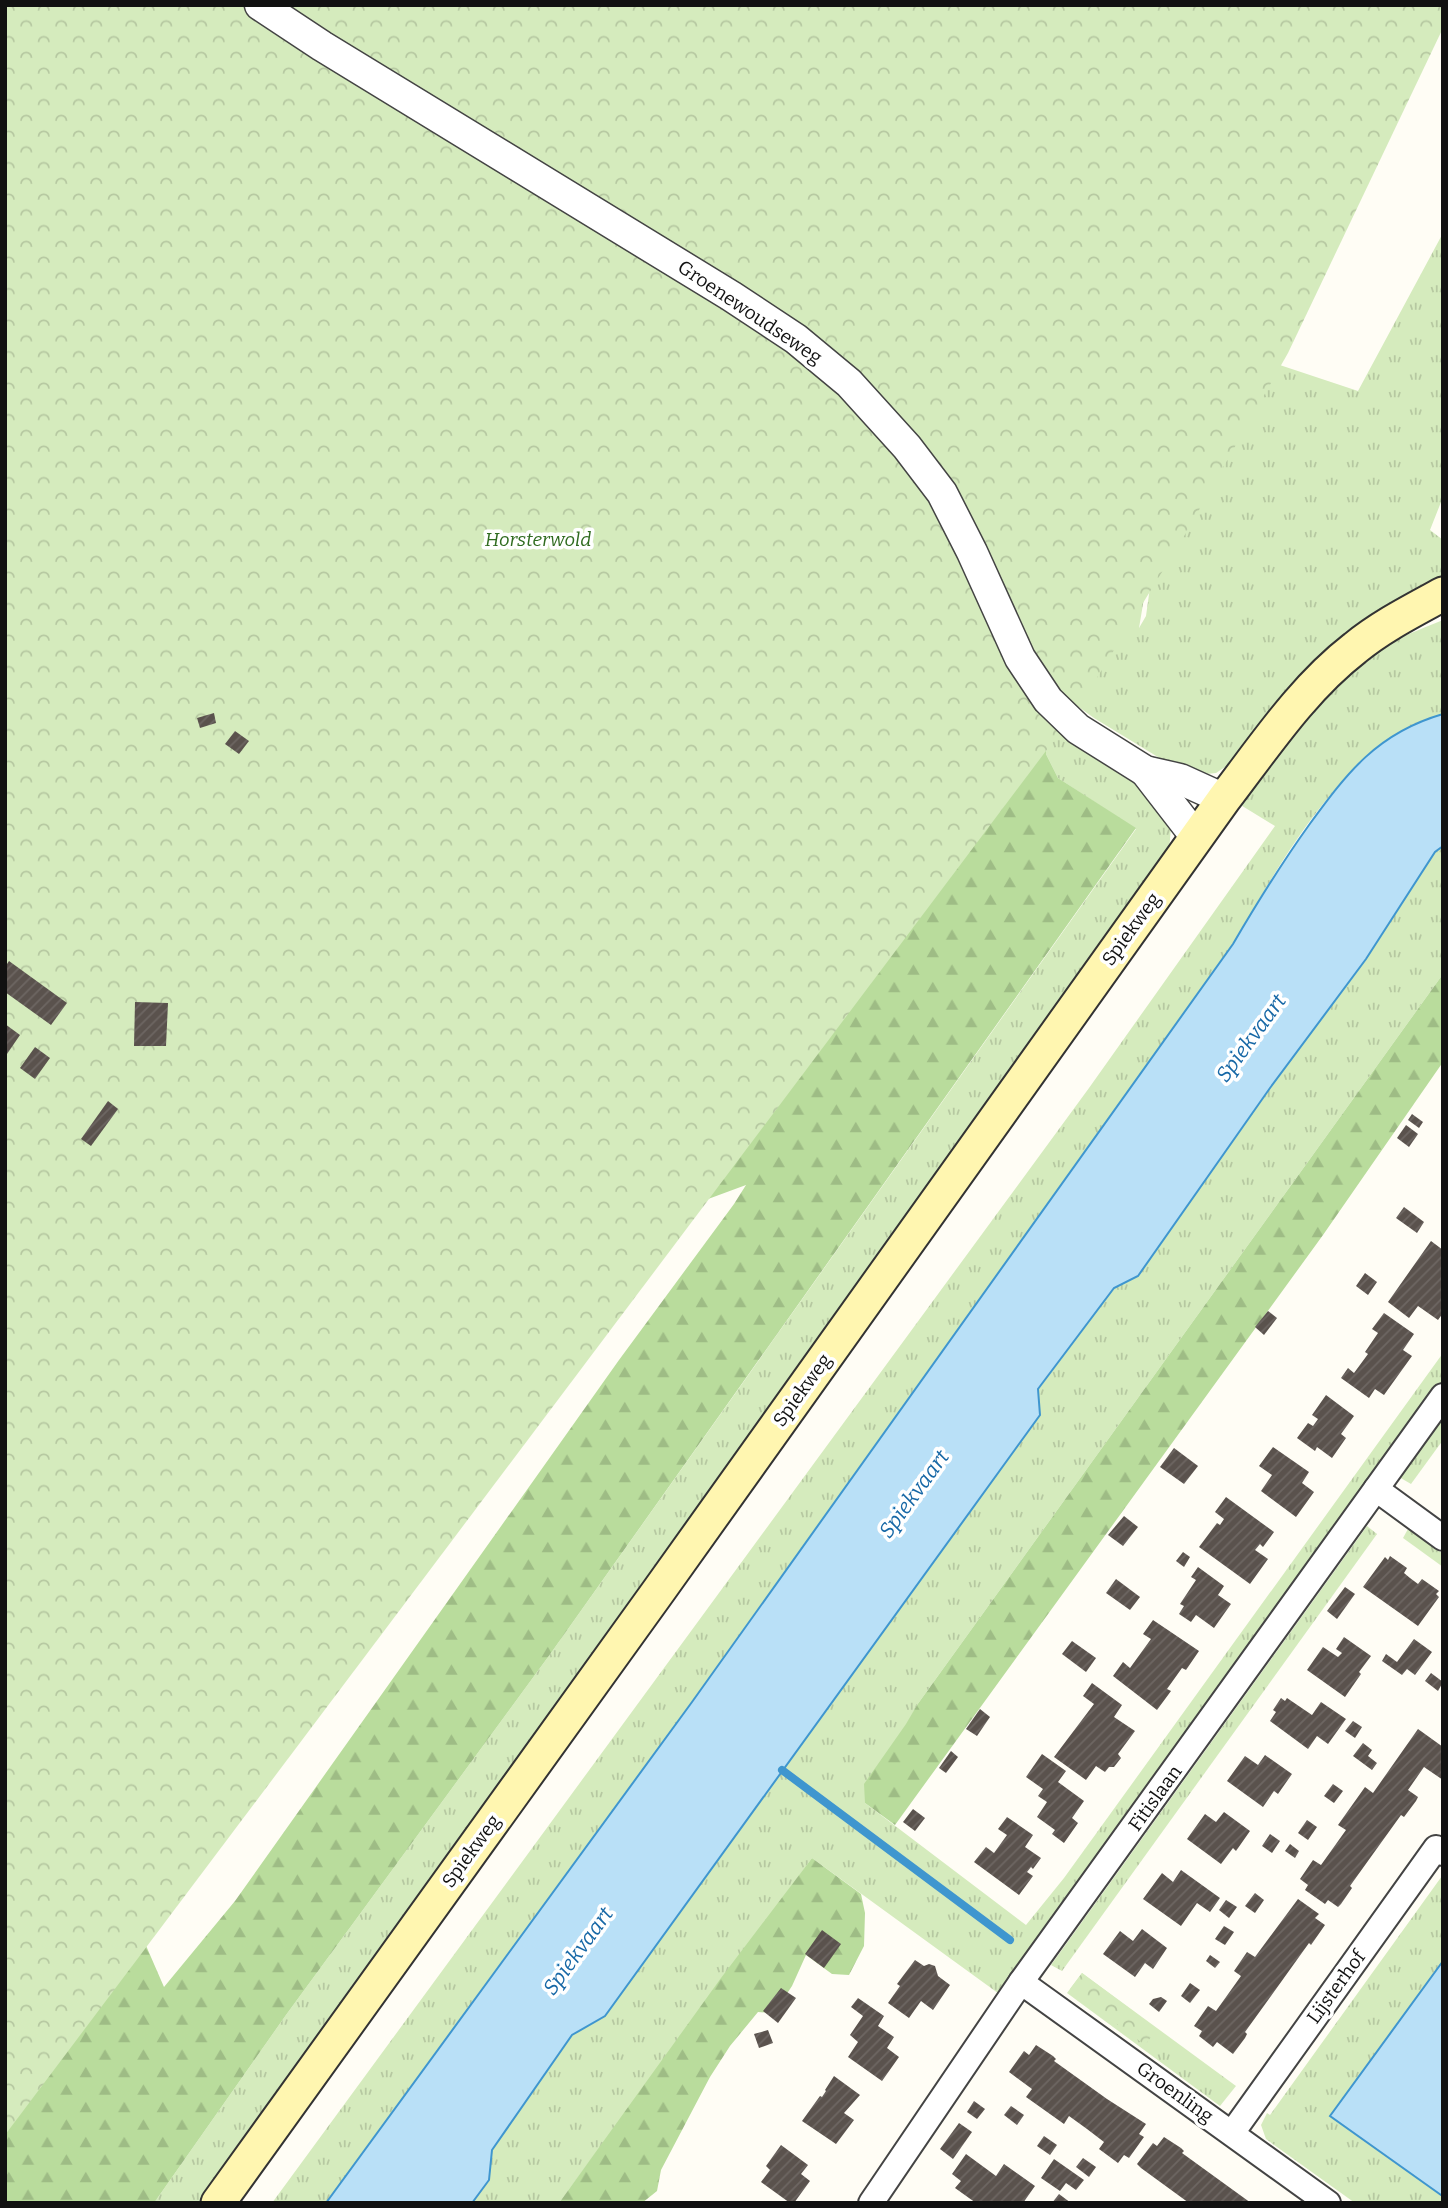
<svg xmlns="http://www.w3.org/2000/svg" width="1448" height="2208" font-family="Bitter,serif">
<style>
.grass{fill:url(#grass-tufts);fill-rule:evenodd}
.forest{fill:url(#forest-firs)}
.park{fill:url(#park-crowns)}
.water{fill:#b9e0f7;stroke:#3f96cf;stroke-width:2}
.lines{fill:none;stroke-linecap:round;stroke-linejoin:round}
.stream{stroke:#3f96cf;stroke-width:8}
.building{fill:url(#building-hatch)}
.minor-casing{stroke:#444;stroke-width:28}
.tertiary-casing{stroke:#444;stroke-width:33}
.secondary-casing{stroke:#333;stroke-width:37}
.minor{stroke:#fff;stroke-width:24}
.tertiary{stroke:#fff;stroke-width:30}
.secondary{stroke:#fff6b0;stroke-width:33}
.labels{text-anchor:middle;dominant-baseline:central;stroke-width:7;stroke-linejoin:round;paint-order:stroke}
.street-label{font-size:19px;fill:#111;stroke:#fff}
.park-label{font-size:19px;font-style:italic;fill:#2f6b1f;stroke:#fff}
.water-label{font-size:21px;font-style:italic;fill:#1768a6;stroke:#fff}
</style>
<defs>
<pattern id="grass-tufts" width="24" height="20" patternUnits="userSpaceOnUse" patternTransform="scale(1.75)"><rect width="24" height="20" fill="#d5ebbd"/><path d="M3 7l-1-3M5 7V3M7 7l1-3M15 17l-1-3M17 17v-4M19 17l1-3" fill="none" stroke="#b6c8a1"/></pattern>
<pattern id="forest-firs" width="22" height="20" patternUnits="userSpaceOnUse" patternTransform="scale(1.75)"><rect width="22" height="20" fill="#b9dc9c"/><path d="M5 1l3.5 6h-7zM16 11l3.5 6h-7z" fill="#9ebc85"/></pattern>
<pattern id="park-crowns" width="20" height="18" patternUnits="userSpaceOnUse" patternTransform="scale(1.75)"><rect width="20" height="18" fill="#d5ebbd"/><path d="M2 6a3 3 0 1 1 6 0M12 15a3 3 0 1 1 6 0" fill="none" stroke="#b6c8a1"/></pattern>
<pattern id="building-hatch" width="6" height="6" patternUnits="userSpaceOnUse" patternTransform="scale(1.75)"><rect width="6" height="6" fill="#5a524d"/><path d="M-1 1l2-2M0 6l6-6M5 7l2-2" fill="none" stroke="#6d6662"/></pattern>
</defs>
<rect width="100%" height="100%" fill="#fffdf5"/>
<g class="grass">
<path d="M1443 233V497L1430 530 1443 540V585L1388 607 1341 638 1299 677 1234 761 1216 773 1197 775 1171 765 1094 718 1069 700 1025 280 1358 391ZM1170 443 1146 616 1139 628Z"/>
<path d="M1443 620V714C1344 743 1282 861 1233 944L692 1702 326 2203H272L1089 1088 1275 826 1239 804C1283 745 1328 677 1394 641 1409 633 1427 627 1443 620Z"/>
<polygon points="930,648 1103,760 1153,796 1171,826 1169,853 200,2203 154,2203 286,2015 551,1653 1136,829 1058,778 1046,754 1047,727"/>
<polygon points="1443,846 1443,974 917,1705 865,1803 1026,1925 1064,1878 1443,1353 1443,1382 1002,1996 812,1858 559,2203 472,2203 489,2180 492,2150 572,2035 605,2016 1040,1415 1038,1390 1114,1288 1138,1276 1270,1088 1366,959 1435,852"/>
<polygon points="1443,1417 1443,1440 1411,1484 1399,1477"/>
<polygon points="1367,1526 1377,1534 1062,1971 1051,1965"/>
<polygon points="1408,1529 1443,1554 1443,1567 1403,1538"/>
<polygon points="1442,1876 1443,2203 1355,2203 1266,2139 1261,2125 1267,2113 1270,2115"/>
<polygon points="1082,1973 1236,2086 1220,2106 1067,1993"/>
</g>
<g class="forest">
<polygon points="1047,727 1046,754 1058,778 1136,828 551,1653 286,2015 154,2203 5,2203 5,1241 144,1941 164,1987 235,1901 619,1360 734,1204 746,1185 700,1202"/>
<polygon points="1443,974 1443,1062 1323,1235 895,1825 865,1803 864,1784 906,1724 917,1705"/>
<polygon points="812,1858 861,1894 865,1913 864,1946 849,1975 832,1974 806,1955 792,1986 774,2013 758,2012 730,2046 710,2077 661,2170 657,2191 642,2203 559,2203 721,1978"/>
</g>
<g class="park">
<polygon points="5,5 1443,5 1443,28 1288,353 1186,533 1079,707 5,2135"/>
<polygon points="1082,1973 1157,2029 1145,2045 1070,1989"/>
</g>
<g class="water">
<path d="M1443 714V846L1435 852 1366 959 1270 1088 1138 1276 1114 1288 1038 1389 1040 1415 605 2016 572 2035 492 2150 489 2180 472 2203H326L692 1702 1233 944C1257 903 1281 864 1309 825 1347 773 1377 733 1443 714Z"/>
<polygon points="1443,1961 1443,2193 1441,2195 1330,2116"/>
</g>
<g class="lines">
<polyline class="stream" points="782,1770 1010,1940"/>
</g>
<g class="building">
<polygon points="214,713 216,723 200,728 197,718"/>
<polygon points="235,731 249,741 239,754 225,744"/>
<polygon points="9,961 67,1003 51,1025 5,992 5,967"/>
<polygon points="135,1002 168,1003 166,1046 134,1046"/>
<polygon points="5,1024 20,1035 7,1054 5,1052"/>
<polygon points="35,1047 50,1058 35,1079 20,1068"/>
<polygon points="108,1101 118,1109 91,1146 81,1139"/>
<polygon points="1412,1114 1423,1122 1419,1128 1408,1120"/>
<polygon points="1406,1125 1418,1134 1409,1147 1397,1138"/>
<polygon points="1404,1207 1424,1222 1417,1233 1396,1218"/>
<polygon points="1431,1241 1443,1250 1443,1313 1438,1320 1418,1306 1409,1318 1388,1302"/>
<polygon points="1365,1273 1377,1282 1368,1295 1356,1286"/>
<polygon points="1268,1311 1277,1318 1264,1335 1255,1327"/>
<polygon points="1384,1313 1414,1334 1403,1350 1412,1356 1384,1395 1375,1389 1369,1398 1341,1378 1348,1368 1354,1373 1368,1354 1365,1352 1378,1333 1372,1329"/>
<polygon points="1326,1395 1354,1416 1341,1434 1346,1438 1332,1458 1317,1447 1315,1451 1297,1438 1308,1423 1313,1426 1318,1419 1312,1415"/>
<polygon points="1273,1447 1309,1472 1302,1483 1314,1492 1296,1517 1261,1491 1272,1475 1259,1466"/>
<polygon points="1174,1448 1198,1466 1184,1484 1160,1467"/>
<polygon points="1226,1497 1274,1532 1263,1547 1260,1544 1255,1550 1268,1559 1250,1584 1199,1547 1217,1523 1220,1525 1224,1519 1215,1512"/>
<polygon points="1124,1516 1138,1527 1123,1546 1108,1535"/>
<polygon points="1183,1552 1190,1557 1184,1567 1176,1561"/>
<polygon points="1390,1556 1407,1568 1404,1573 1410,1578 1418,1584 1422,1579 1439,1591 1436,1594 1439,1597 1418,1626 1363,1587 1385,1557 1388,1560"/>
<polygon points="1198,1567 1224,1586 1218,1595 1231,1604 1214,1628 1196,1615 1191,1622 1179,1614 1184,1606 1180,1604 1196,1580 1191,1577"/>
<polygon points="1116,1579 1140,1597 1130,1610 1106,1593"/>
<polygon points="1345,1587 1355,1594 1337,1619 1327,1611"/>
<polygon points="1153,1620 1199,1651 1186,1670 1182,1668 1167,1689 1171,1691 1157,1710 1113,1676 1123,1662 1130,1668 1151,1639 1143,1634"/>
<polygon points="1344,1637 1371,1656 1359,1672 1361,1674 1345,1697 1307,1670 1323,1647 1338,1657 1342,1653 1336,1649"/>
<polygon points="1414,1639 1432,1652 1415,1675 1407,1669 1402,1675 1382,1661 1386,1654 1397,1662"/>
<polygon points="1072,1641 1096,1658 1086,1672 1062,1654"/>
<polygon points="1431,1673 1443,1682 1438,1691 1425,1681"/>
<polygon points="1092,1683 1122,1705 1114,1717 1135,1731 1118,1754 1121,1758 1114,1767 1109,1767 1105,1772 1096,1766 1086,1780 1054,1757 1094,1704 1083,1696"/>
<polygon points="1281,1698 1285,1701 1287,1698 1312,1715 1321,1702 1346,1719 1328,1744 1317,1736 1308,1749 1270,1721 1276,1712 1273,1710"/>
<polygon points="980,1709 990,1717 977,1736 966,1729"/>
<polygon points="1353,1721 1362,1727 1355,1738 1345,1731"/>
<polygon points="1418,1729 1443,1747 1443,1780 1424,1767 1408,1790 1418,1797 1416,1801 1404,1817 1401,1815 1350,1886 1352,1888 1341,1904 1338,1907 1328,1900 1325,1904 1305,1890 1308,1885 1300,1879 1313,1860 1321,1865 1346,1830 1338,1825 1365,1787 1373,1793"/>
<polygon points="1363,1743 1372,1750 1368,1756 1377,1763 1372,1770 1353,1756"/>
<polygon points="951,1751 958,1757 946,1773 939,1768"/>
<polygon points="1042,1754 1066,1771 1058,1782 1084,1801 1072,1818 1078,1823 1064,1843 1052,1834 1055,1830 1037,1817 1047,1802 1038,1796 1043,1789 1026,1777"/>
<polygon points="1265,1755 1292,1774 1278,1794 1274,1791 1263,1807 1227,1781 1245,1756 1258,1765"/>
<polygon points="1333,1784 1343,1791 1334,1803 1324,1796"/>
<polygon points="913,1809 925,1818 915,1831 903,1822"/>
<polygon points="1224,1812 1250,1831 1236,1851 1233,1848 1221,1864 1187,1839 1205,1814 1216,1822"/>
<polygon points="1007,1817 1033,1835 1025,1847 1041,1858 1033,1869 1031,1867 1027,1872 1033,1876 1019,1895 974,1862 986,1847 994,1853 1007,1835 998,1829"/>
<polygon points="1307,1820 1317,1827 1308,1840 1298,1833"/>
<polygon points="1270,1834 1280,1841 1272,1853 1262,1846"/>
<polygon points="1290,1844 1299,1851 1295,1858 1285,1851"/>
<polygon points="1181,1870 1220,1898 1210,1912 1197,1903 1181,1926 1143,1899 1162,1873 1173,1882"/>
<polygon points="1255,1893 1264,1900 1255,1913 1245,1906"/>
<polygon points="1298,1899 1319,1914 1315,1918 1325,1925 1311,1945 1309,1943 1271,1996 1245,2032 1247,2034 1245,2038 1233,2054 1217,2042 1213,2047 1199,2036 1202,2031 1194,2026 1208,2006 1216,2011 1241,1976 1234,1971 1247,1952 1255,1957"/>
<polygon points="1226,1900 1237,1907 1229,1918 1219,1910"/>
<polygon points="1224,1926 1234,1932 1225,1945 1215,1939"/>
<polygon points="1142,1929 1167,1948 1153,1969 1145,1963 1135,1977 1103,1954 1120,1931 1133,1941"/>
<polygon points="822,1930 841,1944 824,1968 805,1954"/>
<polygon points="1210,1955 1220,1962 1215,1968 1206,1961"/>
<polygon points="915,1960 924,1966 929,1964 935,1966 938,1976 950,1985 933,2010 921,2001 909,2018 888,2003 900,1986 897,1984"/>
<polygon points="1190,1983 1200,1990 1190,2003 1181,1996"/>
<polygon points="781,1988 796,1998 778,2023 763,2011"/>
<polygon points="1161,1997 1167,2001 1159,2012 1149,2004 1153,1999"/>
<polygon points="858,1998 884,2016 878,2026 894,2037 887,2048 899,2057 882,2081 848,2057 858,2042 850,2035 863,2016 851,2007"/>
<polygon points="768,2030 773,2043 759,2048 754,2034"/>
<polygon points="1036,2045 1053,2056 1056,2059 1054,2061 1107,2099 1146,2124 1139,2134 1144,2137 1129,2158 1124,2155 1118,2163 1099,2149 1104,2142 1087,2129 1069,2116 1064,2124 1026,2097 1032,2089 1009,2072 1024,2051 1029,2055"/>
<polygon points="834,2076 860,2095 844,2113 854,2120 836,2144 802,2121 820,2096 822,2097 826,2091 825,2090"/>
<polygon points="974,2101 985,2109 977,2119 967,2112"/>
<polygon points="1011,2106 1024,2115 1017,2125 1004,2115"/>
<polygon points="959,2123 972,2132 953,2159 940,2149"/>
<polygon points="1044,2136 1057,2145 1050,2155 1037,2146"/>
<polygon points="1164,2137 1181,2148 1184,2151 1182,2153 1251,2203 1189,2203 1141,2168 1137,2164 1153,2143 1157,2146"/>
<polygon points="781,2145 808,2165 801,2174 810,2181 794,2203 790,2203 761,2182 770,2170 766,2166"/>
<polygon points="966,2154 996,2176 1004,2164 1035,2186 1023,2203 976,2203 955,2188 961,2181 952,2174"/>
<polygon points="1083,2158 1096,2167 1089,2177 1076,2167"/>
<polygon points="1054,2159 1084,2180 1076,2190 1066,2183 1060,2191 1041,2178"/>
<polygon points="1059,2194 1071,2203 1052,2203"/>
</g>
<g class="lines">
<defs>
<g id="minor">
<polyline points="1376,1489 1443,1538"/>
<polyline points="1021,1982 1328,2203"/>
<polyline points="1232,2133 1436,1848 1443,1853"/>
<polyline points="871,2203 1021,1982 1443,1396"/>
</g>
<g id="tertiary">
<polyline points="260,5 322,46 731,296 796,339 849,383 907,447 942,493 972,552 1020,658 1048,700 1078,729 1145,771 1180,779 1224,799"/>
<polyline points="1145,771 1196,837"/>
</g>
<path id="secondary" d="M218 2203 660 1589 1224 799C1264 747 1302 689 1355 648 1382 626 1412 611 1443 594"/>
</defs>
<use href="#minor" class="minor-casing"/>
<use href="#tertiary" class="tertiary-casing"/>
<use href="#secondary" class="secondary-casing"/>
<use href="#minor" class="minor"/>
<use href="#tertiary" class="tertiary"/>
<use href="#secondary" class="secondary"/>
</g>
<g class="labels">
<g class="street-label">
<text transform="translate(750 312) rotate(34)">Groenewoudseweg</text>
<text transform="translate(1131 929) rotate(-54)">Spiekweg</text>
<text transform="translate(802 1390) rotate(-54)">Spiekweg</text>
<text transform="translate(1155 1798) rotate(-54)">Fitislaan</text>
<text transform="translate(471 1851) rotate(-54)">Spiekweg</text>
<text transform="translate(1336 1987) rotate(-54)">Lijsterhof</text>
<text transform="translate(1175 2092) rotate(36)">Groenling</text>
</g>
<g class="park-label">
<text x="538" y="539">Horsterwold</text>
</g>
<g class="water-label">
<text transform="translate(1251 1038) rotate(-54)">Spiekvaart</text>
<text transform="translate(914 1494) rotate(-54)">Spiekvaart</text>
<text transform="translate(578 1951) rotate(-54)">Spiekvaart</text>
</g>
</g>
<rect width="1448" height="2208" fill="none" stroke="#111111" stroke-width="14"/>
</svg>
